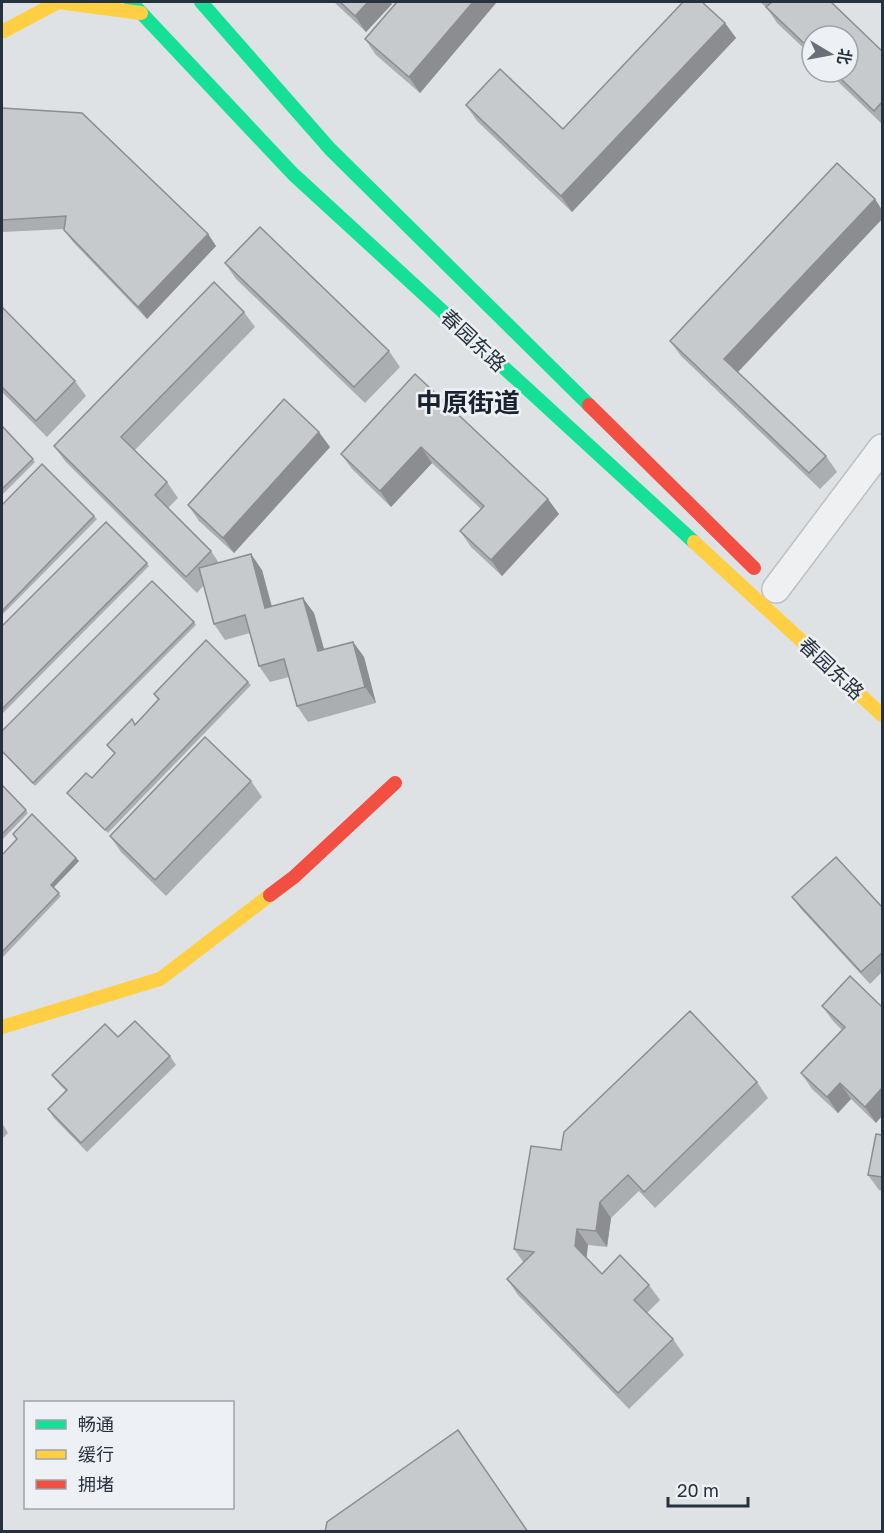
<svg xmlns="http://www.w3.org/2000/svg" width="884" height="1533" font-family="'Golos Text','Noto Sans SC',sans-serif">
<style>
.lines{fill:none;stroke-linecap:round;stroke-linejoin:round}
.street-casing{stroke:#bdc0c3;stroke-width:30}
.street{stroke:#eff0f2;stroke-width:27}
.fast{stroke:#16e098;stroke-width:14}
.slow{stroke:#ffcf43;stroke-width:14}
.jam{stroke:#f24e42;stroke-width:14}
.wall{fill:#abaeb0}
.shaded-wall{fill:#8b8d90}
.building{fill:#c7cacd;stroke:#8b8d90;stroke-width:1.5}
.labels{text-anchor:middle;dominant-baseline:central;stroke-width:5;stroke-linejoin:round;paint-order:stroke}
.street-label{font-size:20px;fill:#26313e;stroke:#edf1f5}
.district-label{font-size:26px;font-weight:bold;fill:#19222f;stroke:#edf1f5}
</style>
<rect width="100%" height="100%" fill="#dfe2e5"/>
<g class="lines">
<defs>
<polyline id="street" points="776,589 882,448"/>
</defs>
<use href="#street" class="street-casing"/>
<use href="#street" class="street"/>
<g class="fast">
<polyline points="131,2 293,174 694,542"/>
<polyline points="201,2 330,149 589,405"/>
</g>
<g class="slow">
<polyline points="4,31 58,2 141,13"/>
<polyline points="694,542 882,715"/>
<polyline points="2,1027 160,979 270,895"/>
</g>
<g class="jam">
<polyline points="589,405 754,568"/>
<polyline points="270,895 294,877 395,783"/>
</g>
</g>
<g class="wall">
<polygon points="334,2 390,2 392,4 366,32"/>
<polygon points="397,2 495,2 496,3 420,93 376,55 365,39"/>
<polygon points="760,2 831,2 882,51 882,124 828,72 848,72 812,36 812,56 777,23 767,8"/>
<polygon points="725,23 736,38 572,212 477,121 466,105 563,129"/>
<polygon points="2,108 208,234 216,246 147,319 73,242 64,230 65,229 2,232"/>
<polygon points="875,199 882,210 882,219 738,372 826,456 837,472 820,489 681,356 670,341"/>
<polygon points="225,263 389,351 400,367 365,403 236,279"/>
<polygon points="2,307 75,381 86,396 47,437 2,392"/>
<polygon points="244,312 255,327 135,450 167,482 178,498 168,508 211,551 219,563 262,570 272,606 314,613 324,650 353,642 364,657 376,703 308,722 297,706 289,677 270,682 259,666 250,633 225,640 214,624 204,585 197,593 65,461 54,446"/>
<polygon points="415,374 559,514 502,576 471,547 460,531 481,509 432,463 391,507 352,469 341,454"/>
<polygon points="2,426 35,462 2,495"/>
<polygon points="330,447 234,553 199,521 188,505"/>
<polygon points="2,505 94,516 97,519 3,614 2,612"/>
<polygon points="147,563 149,566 2,714 2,626"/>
<polygon points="194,622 196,625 35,786 2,752 2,731"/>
<polygon points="248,682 251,685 108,833 67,793 92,778 115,754 107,745 132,719 135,724 158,700 154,694"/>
<polygon points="251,781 262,797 166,896 121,852 110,836"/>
<polygon points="2,785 28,813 2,840"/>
<polygon points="13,834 76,858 79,861 53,888 61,896 2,958 2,855 17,839"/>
<polygon points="792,897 882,907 882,972 870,984 801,909"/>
<polygon points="850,976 876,1123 851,1099 838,1113 812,1089 801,1073 842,1030 833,1021 822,1006"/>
<polygon points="118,1037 170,1056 176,1065 87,1152 54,1118 48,1109 66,1091 59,1084 52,1075"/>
<polygon points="757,1082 768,1098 655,1208 639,1191 611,1218 607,1247 588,1245 586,1258 602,1274 649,1285 660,1300 647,1313 673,1339 684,1355 629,1409 518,1295 507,1279 524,1263 514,1249 561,1150"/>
<polygon points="2,1123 8,1133 2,1139"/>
<polygon points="882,1135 882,1191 879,1190 868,1175"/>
</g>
<g class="shaded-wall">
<polygon points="368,2 390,2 392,4 366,32 355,16"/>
<polygon points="473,2 495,2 496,3 420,93 409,77"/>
<polygon points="725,23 736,38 572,212 561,196"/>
<polygon points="875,199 882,210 882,219 735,375 724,359"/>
<polygon points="208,234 216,246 147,319 138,307"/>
<polygon points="319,432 330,447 234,553 223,538"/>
<polygon points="421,447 432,463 391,507 380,491"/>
<polygon points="548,499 559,514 502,576 491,560"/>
<polygon points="251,554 262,570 276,624 265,608"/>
<polygon points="303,598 314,613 329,667 318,651"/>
<polygon points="353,642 364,657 376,703 365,687"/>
<polygon points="76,858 79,861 53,888 51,885"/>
<polygon points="840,1083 851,1099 838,1113 827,1097"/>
<polygon points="882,1088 882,1116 876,1123 865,1107"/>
<polygon points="600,1202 611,1218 607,1247 596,1231"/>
<polygon points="577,1229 588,1245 586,1262 575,1246"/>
</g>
<g class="building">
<polygon points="340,2 368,2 355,16"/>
<polygon points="397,2 473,2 409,77 365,39"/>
<polygon points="683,2 702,2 725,23 561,196 466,105 500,69 563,129"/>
<polygon points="772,2 831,2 882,51 882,102 874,111 834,72 848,72 848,36 812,36 812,51 766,7"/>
<polygon points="2,108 82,113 208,234 138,307 64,230 66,216 2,220"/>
<polygon points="837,163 875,199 724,359 826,456 809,473 670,341"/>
<polygon points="260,227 389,351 354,387 225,263"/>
<polygon points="214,282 244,312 121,437 167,482 155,495 211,551 186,577 54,446"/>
<polygon points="2,307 75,381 36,421 2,387"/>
<polygon points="415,374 548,499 491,560 460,531 484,506 421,447 380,491 341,454"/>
<polygon points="284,399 319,432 223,538 188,505"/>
<polygon points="2,426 33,459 2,489"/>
<polygon points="42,464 94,516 2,611 2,505"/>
<polygon points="106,522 147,563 2,709 2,626"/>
<polygon points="251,554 265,608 303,598 318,651 353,642 365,687 297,706 284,659 259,666 245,615 214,624 199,568"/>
<polygon points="152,581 194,622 33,783 2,751 2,731"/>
<polygon points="206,640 248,682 105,830 67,793 86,773 92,778 115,753 107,745 132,719 135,725 159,699 154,694"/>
<polygon points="205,737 251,781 155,880 110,836"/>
<polygon points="2,785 26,810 2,834"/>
<polygon points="32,814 76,858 51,885 59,893 2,952 2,855 17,839 13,834"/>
<polygon points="836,857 882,907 882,953 861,972 792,897"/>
<polygon points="850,976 882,1007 882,1088 865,1107 840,1083 827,1097 801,1073 845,1027 822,1006"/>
<polygon points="690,1011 757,1082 644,1192 628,1175 600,1202 596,1231 577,1229 575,1246 602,1274 620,1255 649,1285 634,1300 673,1339 618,1393 507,1279 534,1252 514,1249 531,1146 561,1150 564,1132"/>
<polygon points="135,1021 170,1056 81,1143 48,1109 67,1090 52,1075 105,1024 118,1037"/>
<polygon points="876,1134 882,1135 882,1177 868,1175"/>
<polygon points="458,1430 528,1532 325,1532 327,1522"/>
</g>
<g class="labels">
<g class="street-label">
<text transform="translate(474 340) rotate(43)">春园东路</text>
<text transform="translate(832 668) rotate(43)">春园东路</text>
</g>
<g class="district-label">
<text x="468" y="402">中原街道</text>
</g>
</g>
<rect width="884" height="1533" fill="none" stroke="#26313e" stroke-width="6"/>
<rect x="24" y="1401" width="210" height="108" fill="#edf1f5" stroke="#9da4ac" stroke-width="1.5"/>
<rect x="36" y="1420" width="30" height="9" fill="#16e098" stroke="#9da4ac" stroke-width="1.5"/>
<text x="78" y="1431" font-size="18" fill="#26313e">畅通</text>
<rect x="36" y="1450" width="30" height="9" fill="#ffcf43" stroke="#9da4ac" stroke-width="1.5"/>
<text x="78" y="1461" font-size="18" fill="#26313e">缓行</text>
<rect x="36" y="1480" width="30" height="9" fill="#f24e42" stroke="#9da4ac" stroke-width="1.5"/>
<text x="78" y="1491" font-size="18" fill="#26313e">拥堵</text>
<g transform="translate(830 54) rotate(100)"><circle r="28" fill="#edf1f5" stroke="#9da4ac" stroke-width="1.5"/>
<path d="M0-4.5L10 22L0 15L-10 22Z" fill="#676f78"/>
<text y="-9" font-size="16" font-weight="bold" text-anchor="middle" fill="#26313e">北</text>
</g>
<path d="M668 1497v9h80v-9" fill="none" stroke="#26313e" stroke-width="3"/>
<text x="677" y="1497" font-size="18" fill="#26313e" stroke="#edf1f5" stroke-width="4.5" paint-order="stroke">20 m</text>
</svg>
